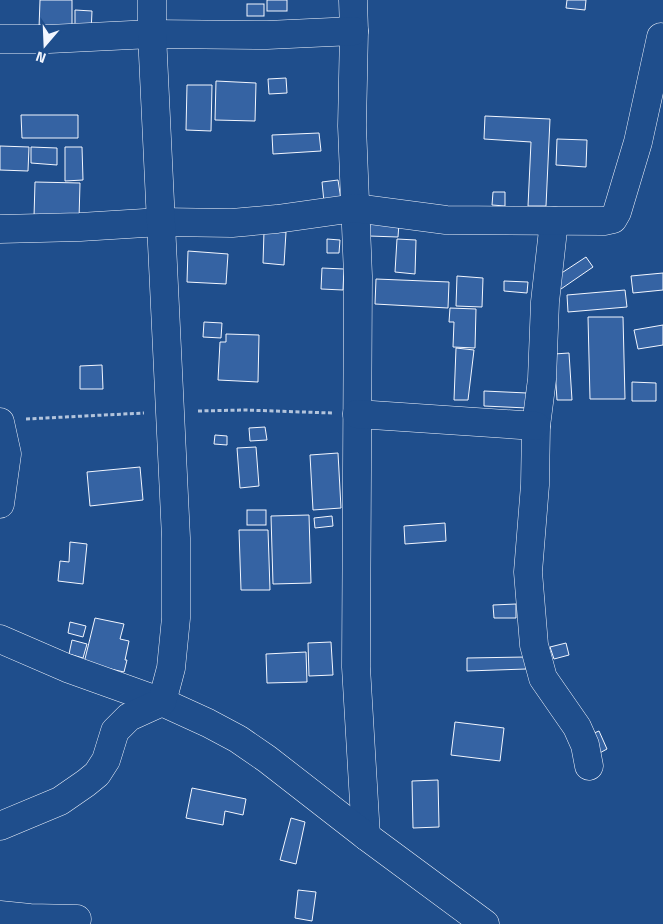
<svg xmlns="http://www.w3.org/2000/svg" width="663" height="924" font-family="'Titillium Web',sans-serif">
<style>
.building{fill:#3563a3;stroke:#f2f6ff}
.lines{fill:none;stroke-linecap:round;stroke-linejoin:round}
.minor-casing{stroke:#f2f6ff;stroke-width:29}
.path{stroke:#b3c4dc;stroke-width:3;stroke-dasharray:4 2.5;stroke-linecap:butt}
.minor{stroke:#1f4e8c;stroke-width:28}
</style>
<rect width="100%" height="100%" fill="#1f4e8c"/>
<g class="building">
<polygon points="40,0 72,0 72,29 39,28"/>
<rect x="267" y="0" width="20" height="11"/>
<polygon points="567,0 586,0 585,10 566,8"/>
<rect x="247" y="4" width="17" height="12"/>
<polygon points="75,10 92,11 91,33 75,33"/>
<polygon points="286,78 287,93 269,94 268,79"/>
<polygon points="216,81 256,83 255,121 215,120"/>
<polygon points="187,85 212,85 211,131 186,130"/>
<polygon points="21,115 78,115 78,138 22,138"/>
<polygon points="485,116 550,119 546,206 528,206 531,142 484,139"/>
<polygon points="319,133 321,151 273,154 272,135"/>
<polygon points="557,139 587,140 586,167 556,165"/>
<polygon points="0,146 29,147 28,171 0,170"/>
<polygon points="31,147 57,148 57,165 31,163"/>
<polygon points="65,147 82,147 83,180 65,181"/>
<polygon points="338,180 341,200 324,202 322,182"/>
<polygon points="35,182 80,183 79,219 34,217"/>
<polygon points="493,192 505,192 505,206 492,205"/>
<polygon points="370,222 399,223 398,237 369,236"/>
<polygon points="264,231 286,232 284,265 263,263"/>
<polygon points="327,239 340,240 339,253 327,253"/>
<polygon points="397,239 416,240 415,274 395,272"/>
<polygon points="188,251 228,254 226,284 187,282"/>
<polygon points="586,257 593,267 561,289 554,278"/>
<polygon points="322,268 344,269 343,290 321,289"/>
<polygon points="663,273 663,290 633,293 631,276"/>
<polygon points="457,276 483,278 482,307 456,306"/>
<polygon points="376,279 449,282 448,308 375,304"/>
<polygon points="504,281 528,282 527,293 504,291"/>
<polygon points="625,290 627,307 568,312 567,295"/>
<polygon points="450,308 476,309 475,348 453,347 454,322 449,322"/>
<polygon points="588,317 623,317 625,399 590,399"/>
<polygon points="204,322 222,323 221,338 203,337"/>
<polygon points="663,325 663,345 638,349 634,330"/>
<polygon points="226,334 259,335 258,382 218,380 220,342 226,342"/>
<polygon points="456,348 474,350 468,400 454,400"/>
<polygon points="569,353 572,400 557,400 554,354"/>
<polygon points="102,365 103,389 80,389 80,366"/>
<polygon points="632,382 656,383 656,401 632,401"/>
<polygon points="484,391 527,393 527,408 484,406"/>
<polygon points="265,427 267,440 250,441 249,428"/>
<polygon points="215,435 227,436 227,445 214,444"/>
<polygon points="256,447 259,486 240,488 237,448"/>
<polygon points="338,453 341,508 313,510 310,455"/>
<polygon points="140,467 143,500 90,506 87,472"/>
<rect x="247" y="510" width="19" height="15"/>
<polygon points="309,515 311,583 273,584 271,516"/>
<polygon points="332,516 333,526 315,528 314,518"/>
<polygon points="445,523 446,541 405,544 404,526"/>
<polygon points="239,530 268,530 270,590 241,590"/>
<polygon points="70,542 87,544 83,584 58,581 60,561 69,562"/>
<polygon points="516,604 516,618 494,618 493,605"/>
<polygon points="95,618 124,624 120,639 129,641 125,660 127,660 124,672 84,663"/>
<polygon points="70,622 86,626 83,637 68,633"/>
<polygon points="72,640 87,644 83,658 69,654"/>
<polygon points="331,642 333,675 309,676 308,643"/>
<polygon points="566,643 569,655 554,659 550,647"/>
<polygon points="306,652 307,682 267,683 266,654"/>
<polygon points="526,657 526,669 467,671 467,658"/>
<polygon points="455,722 504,728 500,761 451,755"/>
<polygon points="599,731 607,749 596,755 587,736"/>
<polygon points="438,780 439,827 413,828 412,781"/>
<polygon points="192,788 246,799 243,815 225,811 223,825 186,818"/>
<polygon points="291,818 305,822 296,864 280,860"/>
<polygon points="298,890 316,892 312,921 295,918"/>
</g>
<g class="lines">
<defs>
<g id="minor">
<polyline points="353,0 354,31 352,126 358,276 356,667 366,836"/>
<polyline points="0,39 49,39 152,34 267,35 354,31"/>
<polyline points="554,221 545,302 542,379 536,426 535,485 528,572 534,645 543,678 577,727 585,745 589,766"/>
<polyline points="0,229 80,227 161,222 232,223 277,219 355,208 446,220 604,221 613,219 617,212 638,142 661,37"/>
<polyline points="357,414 536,426"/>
<polyline points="0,422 7,454 0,504"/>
<polyline points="0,639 67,668 162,702 208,723 238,739 267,759 366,836 485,924"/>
<polyline points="0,826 60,801 86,783 97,774 106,760 115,731 129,717 162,702 171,668 176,618 176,538 152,34 152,0"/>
<polyline points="0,915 30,918 77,919"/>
</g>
</defs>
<use href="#minor" class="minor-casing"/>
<g class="path">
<polyline points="198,411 245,410 332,413"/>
<polyline points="26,419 144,413"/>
</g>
<use href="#minor" class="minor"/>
</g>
<g transform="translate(45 45) rotate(199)" stroke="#1f4e8c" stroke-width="4" paint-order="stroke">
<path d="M0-4L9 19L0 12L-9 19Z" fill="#f2f6ff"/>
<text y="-8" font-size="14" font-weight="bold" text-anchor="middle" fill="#f2f6ff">N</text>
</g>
</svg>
